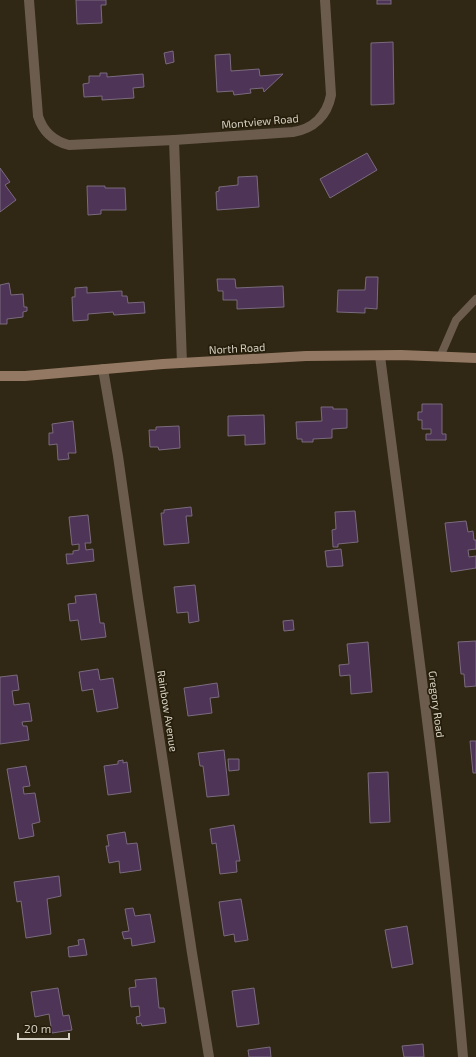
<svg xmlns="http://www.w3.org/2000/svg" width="476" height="1057" font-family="'Exo 2',sans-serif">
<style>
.building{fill:#4e3457;stroke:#7a6b7e}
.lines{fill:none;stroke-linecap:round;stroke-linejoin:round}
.lane{stroke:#6c5c4e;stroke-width:8}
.street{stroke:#6c5c4e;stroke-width:10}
.secondary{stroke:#937863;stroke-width:10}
.labels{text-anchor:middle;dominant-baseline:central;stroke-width:3.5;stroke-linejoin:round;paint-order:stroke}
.street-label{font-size:11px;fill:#d6d1c5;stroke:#261e0a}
</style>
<rect width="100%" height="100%" fill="#302714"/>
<g class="building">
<polygon points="76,0 106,0 106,5 101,5 102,23 77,24"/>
<rect x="377" y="0" width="14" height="4"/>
<polygon points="393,42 394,104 371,105 371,43"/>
<polygon points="173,51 174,62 166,64 164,53"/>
<polygon points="230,54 231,71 259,69 260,76 283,74 264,92 263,88 250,89 251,93 234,95 233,91 217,92 215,55"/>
<polygon points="100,73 107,73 107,77 143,74 144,87 133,88 134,98 102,100 102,96 84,97 83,84 89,83 89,76 100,76"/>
<polygon points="367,153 377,170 330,198 320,179"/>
<polygon points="0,168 10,182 5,185 16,200 0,212"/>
<polygon points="257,176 259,207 217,210 216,192 219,191 219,187 238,185 238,177"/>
<polygon points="87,186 105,186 105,188 125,188 126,210 101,210 101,214 88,215"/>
<polygon points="366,277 378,277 377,309 365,308 365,313 337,312 338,290 365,290"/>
<polygon points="217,279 235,279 236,288 283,286 284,307 237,309 237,300 223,300 223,291 218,291"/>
<polygon points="9,283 11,295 23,294 24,307 27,307 27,311 23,312 23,317 7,319 7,324 0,324 0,285"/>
<polygon points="87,287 87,293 122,291 122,296 127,296 128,303 144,302 145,313 114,315 113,312 88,314 88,320 73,321 72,297 75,297 75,288"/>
<polygon points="422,404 442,404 442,434 446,434 446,440 426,440 426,434 431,434 431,429 422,429 422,420 418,420 418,412 422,412"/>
<polygon points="321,407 333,407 333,409 347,409 347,428 332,429 332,438 313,439 313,442 302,442 302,439 297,439 296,422 322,421"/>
<polygon points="264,415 265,444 245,445 245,435 228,436 228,416"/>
<polygon points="73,421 76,453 68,453 69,459 58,460 57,444 49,445 49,433 53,433 52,424"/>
<polygon points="179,426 180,448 159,450 158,447 150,447 149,430 156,430 156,427"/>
<polygon points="191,507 192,516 186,516 189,543 164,545 161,513 164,513 164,510"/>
<polygon points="355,511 358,542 338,544 338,547 333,547 332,530 336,529 335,512"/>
<polygon points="88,515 91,543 85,543 86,550 93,549 94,561 67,564 66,554 73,554 73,551 79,550 79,544 72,545 69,517"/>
<polygon points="466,521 468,532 473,531 474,540 476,540 476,549 468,550 469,557 476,556 476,568 451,572 445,523"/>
<polygon points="341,549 343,566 327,567 325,551"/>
<polygon points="195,585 199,621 189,623 188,612 177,613 174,587"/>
<polygon points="96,594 100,623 104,623 106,637 81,640 78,620 70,621 68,604 76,603 75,596"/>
<polygon points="293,620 294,630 284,631 283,621"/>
<polygon points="476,641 476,686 465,687 464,674 461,674 458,642"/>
<polygon points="368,642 372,692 351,694 350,675 340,676 339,665 349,664 347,644"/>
<polygon points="98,669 100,680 113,678 118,708 97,712 93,689 82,691 79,672"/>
<polygon points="17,675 19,690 12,691 14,705 29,703 32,721 22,722 23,726 27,726 29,740 0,744 0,677"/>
<polygon points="217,683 219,697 210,698 212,713 188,716 184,688"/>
<polygon points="470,741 476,741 476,773 473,773"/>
<polygon points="224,750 229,795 207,797 203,766 200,766 198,753"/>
<polygon points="228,759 239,759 239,770 229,771"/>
<polygon points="123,760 123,763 127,762 131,792 108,795 104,766 118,764 118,761"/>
<polygon points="26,766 30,786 23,787 24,794 35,793 40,822 32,824 34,836 19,839 7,769"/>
<polygon points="388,772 390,822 370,823 368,773"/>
<polygon points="234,825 240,861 236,861 237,872 220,874 216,843 212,844 210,829"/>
<polygon points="125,832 127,844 137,843 141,870 120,873 119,861 109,863 106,846 109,846 107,835"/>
<polygon points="59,876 61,896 47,899 51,934 26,938 21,901 17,902 14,882"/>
<polygon points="241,899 248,940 235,942 234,934 224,936 219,902"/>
<polygon points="133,908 135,916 150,914 155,942 132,946 131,938 124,939 122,932 129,931 125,909"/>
<polygon points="407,926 413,964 392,968 385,930"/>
<polygon points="84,939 87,955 69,957 68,947 79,945 78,940"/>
<polygon points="156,978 159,1008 164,1008 166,1023 142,1026 141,1023 137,1024 136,1017 140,1016 139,1006 131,1007 129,988 136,987 135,980"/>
<polygon points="58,988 63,1016 69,1015 72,1030 52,1033 49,1014 35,1017 31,992"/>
<polygon points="254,988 259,1024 237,1027 232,991"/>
<polygon points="423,1044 424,1057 404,1057 402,1046"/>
<polygon points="270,1047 271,1057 249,1057 248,1050"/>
</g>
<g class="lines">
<polyline class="lane" points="440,357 456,320 476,299"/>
<g class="street">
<path d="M29 0 38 116C43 132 53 141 69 145L174 140 293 132C313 129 327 116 331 95L325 0"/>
<polyline points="174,140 182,363"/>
<path d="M380 356C410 589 443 822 463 1057"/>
<polyline points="103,369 118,456 138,598 192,953 209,1057"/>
</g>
<polyline class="secondary" points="0,376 25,376 163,364 306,356 401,355 476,358"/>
</g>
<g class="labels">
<g class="street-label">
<text transform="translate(260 121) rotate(-5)">Montview Road</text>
<text transform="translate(237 348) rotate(-3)">North Road</text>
<text transform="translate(437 704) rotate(83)">Gregory Road</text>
<text transform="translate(168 711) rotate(81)">Rainbow Avenue</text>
</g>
</g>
<path d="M18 1033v6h51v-6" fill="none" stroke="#d6d1c5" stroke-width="2"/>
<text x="24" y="1033" font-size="12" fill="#d6d1c5" stroke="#261e0a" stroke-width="3" paint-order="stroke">20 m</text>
</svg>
